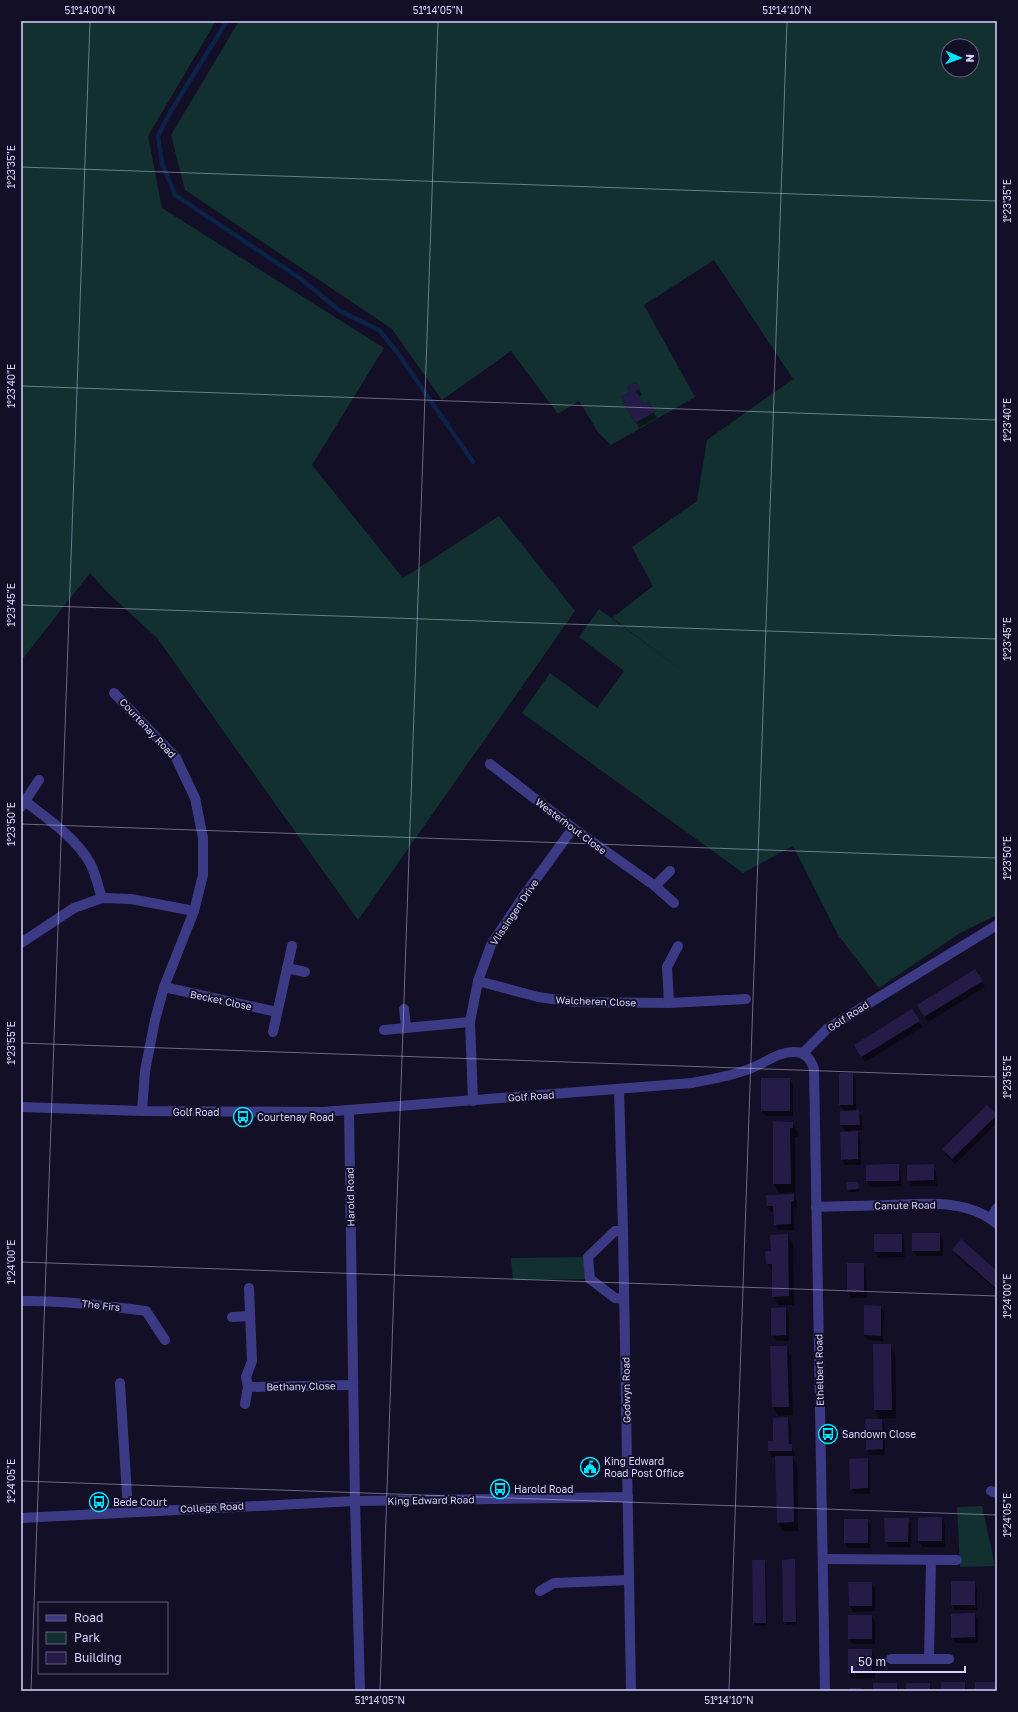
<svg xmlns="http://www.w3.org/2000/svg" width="1018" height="1712" font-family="'Golos Text',sans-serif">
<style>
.green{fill:#12302f;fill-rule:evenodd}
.shadow{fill:#0007}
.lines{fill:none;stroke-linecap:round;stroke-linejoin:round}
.stream{stroke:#0c2248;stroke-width:4.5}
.building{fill:#241b47}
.minor{stroke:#3d3a85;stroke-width:10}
.ticks{fill:none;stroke:#d9d4ff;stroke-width:1;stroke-opacity:0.45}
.labels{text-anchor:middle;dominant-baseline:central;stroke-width:4;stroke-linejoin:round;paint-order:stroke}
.street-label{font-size:10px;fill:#d9d4ff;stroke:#130f26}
.poi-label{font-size:10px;fill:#d9d4ff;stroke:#130f26;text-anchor:start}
.neatline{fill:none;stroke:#d9d4ff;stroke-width:1.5}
.ticks-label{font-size:10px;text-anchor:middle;fill:#d9d4ff}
</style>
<rect width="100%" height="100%" fill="#130f26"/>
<g class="green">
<polygon points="21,21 216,21 148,136 162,208 384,348 312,465 403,578 499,516 575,611 358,920 157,638 107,592 90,573 21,661"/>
<path d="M239 21H997V915L960 933 879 988 838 935 793 846 743 873 522 713 550 673 597 708 624 671 579 637 599 609 695 680 612 618 653 586 632 547 697 501 707 440 793 379 714 260 644 305 695 397 611 445 598 432 579 401 558 414 511 351 442 400 392 329 185 190 171 135ZM948 46H972V70H948ZM636 382 640 389 636 391 644 404 649 402 655 412 635 423 621 397 630 392 627 387Z"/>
<polygon points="588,1257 590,1279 513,1280 511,1258"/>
<polygon points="982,1506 995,1566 960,1567 957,1507"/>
</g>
<g class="shadow">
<polygon points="636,383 642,395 638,397 643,406 648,403 657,418 639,428 623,398 631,393"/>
<polygon points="975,970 985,987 928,1022 918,1005"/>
<polygon points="912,1010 922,1027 865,1062 855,1045"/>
<polygon points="840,1074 852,1074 856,1079 856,1111 858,1111 862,1117 862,1130 849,1130 849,1132 857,1132 860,1138 861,1165 845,1165 842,1159 846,1132 841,1125 844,1111 840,1105"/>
<polygon points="789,1079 793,1084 793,1116 766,1116 762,1111"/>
<polygon points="996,1116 997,1123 955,1164 946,1155 943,1149"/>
<polygon points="774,1122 793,1123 798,1132 798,1137 795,1137 795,1192 779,1193 774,1184"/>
<polygon points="898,1165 901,1171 901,1186 870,1187 867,1181 867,1166"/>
<polygon points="933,1165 936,1171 937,1186 912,1186 908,1180"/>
<polygon points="858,1183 859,1192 849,1192 848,1189"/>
<polygon points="794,1195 797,1201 797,1207 793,1207 794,1230 778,1230 775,1224 774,1211 771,1212 768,1206"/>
<polygon points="939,1234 943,1239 943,1256 917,1256 913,1251"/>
<polygon points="788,1235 793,1244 794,1305 778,1305 773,1296 773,1272 767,1264 772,1252"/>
<polygon points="901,1235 904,1240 905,1257 878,1258 875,1252"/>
<polygon points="953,1250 997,1272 997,1291 956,1255"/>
<polygon points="848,1264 863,1264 866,1269 867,1298 851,1298 848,1292"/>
<polygon points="880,1306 884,1312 883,1341 868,1340 864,1335"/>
<polygon points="785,1308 789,1314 789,1341 776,1341 772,1335"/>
<polygon points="874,1345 890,1345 895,1354 896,1418 881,1419 885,1425 885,1455 870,1455 867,1449 881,1420 875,1410"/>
<polygon points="771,1347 786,1347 791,1356 793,1415 778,1416 773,1407"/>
<polygon points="788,1419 791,1424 791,1446 794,1451 795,1456 792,1456 797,1466 798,1531 783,1531 778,1522 776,1457 772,1457 769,1451 769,1442 774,1442"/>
<polygon points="867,1459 870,1465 870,1494 855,1494 851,1488"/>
<polygon points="942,1518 945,1524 945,1547 923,1547 919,1541 919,1519"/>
<polygon points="908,1519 911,1524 911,1547 889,1547 886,1542"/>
<polygon points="867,1520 871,1525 870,1548 848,1548 845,1543"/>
<polygon points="794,1560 797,1624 786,1625 783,1561"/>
<polygon points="753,1561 764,1561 766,1563 767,1625 756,1626 754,1623"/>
<polygon points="974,1582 977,1588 977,1610 955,1610 952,1605"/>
<polygon points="872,1583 875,1589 875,1611 853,1612 850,1606"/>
<polygon points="974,1614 978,1620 978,1643 955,1643 952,1637"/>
<polygon points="872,1616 875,1622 875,1644 853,1644 849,1639"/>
<polygon points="849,1650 872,1650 875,1656 875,1678 852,1679 849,1673"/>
<polygon points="964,1683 968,1691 942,1691"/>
<polygon points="896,1684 899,1691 874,1691"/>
<polygon points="930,1684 933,1691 907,1691"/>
</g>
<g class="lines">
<polyline class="stream" points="227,21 169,114 158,136 162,163 175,195 301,279 340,311 379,330 397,352 473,462"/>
</g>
<g class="building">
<polygon points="636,382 640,389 636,391 644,404 649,402 655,412 635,423 621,397 630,392 627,387"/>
<polygon points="975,969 983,981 924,1017 917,1005"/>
<polygon points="912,1009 920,1021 861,1057 854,1045"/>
<rect x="839" y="1073" width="14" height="32"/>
<rect x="761" y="1078" width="29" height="33"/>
<polygon points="987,1105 997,1115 952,1159 942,1149"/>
<polygon points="859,1110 860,1125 840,1125 840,1111"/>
<polygon points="773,1121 793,1122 793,1128 790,1128 791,1184 773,1184"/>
<polygon points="858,1131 858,1159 841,1160 840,1132"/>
<polygon points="885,1164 899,1164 899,1181 866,1181 866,1165"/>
<polygon points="934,1164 934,1180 907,1181 907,1165"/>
<polygon points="846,1182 858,1182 859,1189 847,1190"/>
<polygon points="794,1194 794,1201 791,1202 791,1224 774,1225 773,1206 767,1206 766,1195"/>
<rect x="912" y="1233" width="28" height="18"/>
<polygon points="788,1234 789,1296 772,1297 772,1264 766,1264 765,1251 771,1251 770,1235"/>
<rect x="874" y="1234" width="28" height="18"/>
<polygon points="961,1239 997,1271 997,1289 952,1250"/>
<rect x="847" y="1263" width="17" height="29"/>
<polygon points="864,1305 881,1306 881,1336 864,1335"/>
<polygon points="786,1307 786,1335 771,1336 771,1308"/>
<polygon points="873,1344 891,1344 892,1410 874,1410"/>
<polygon points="770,1346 787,1346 789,1407 772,1407"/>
<polygon points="788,1417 789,1444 792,1444 792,1451 768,1451 768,1441 773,1441 773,1418"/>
<polygon points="865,1419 882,1419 883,1449 866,1450"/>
<polygon points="775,1456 793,1456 794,1522 777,1523"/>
<polygon points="868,1458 868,1488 850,1489 849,1459"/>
<polygon points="930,1517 942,1517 942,1541 918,1541 918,1518"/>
<polygon points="884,1518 909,1518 908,1542 885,1542"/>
<rect x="844" y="1519" width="24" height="24"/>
<polygon points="795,1559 796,1622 783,1622 782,1560"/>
<polygon points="752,1560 765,1560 766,1623 753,1623"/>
<rect x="951" y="1581" width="24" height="24"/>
<polygon points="848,1582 872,1582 872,1606 849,1606"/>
<polygon points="964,1613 975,1613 975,1637 951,1638 951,1614"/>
<rect x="848" y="1615" width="24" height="24"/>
<rect x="848" y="1649" width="24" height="24"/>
<rect x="941" y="1682" width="24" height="9"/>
<rect x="975" y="1682" width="22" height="9"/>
<rect x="873" y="1683" width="24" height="8"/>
<rect x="906" y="1683" width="24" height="8"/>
<rect x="849" y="1688" width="12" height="3"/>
</g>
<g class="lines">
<g class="minor">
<polyline points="114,693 176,758 195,798 203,838 203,875 194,911 164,987 155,1020 145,1071 142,1111"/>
<polyline points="490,764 573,828 655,886 674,903"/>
<path d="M26 802C49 820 75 837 90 863 96 874 98 887 102 898"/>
<polyline points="21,807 39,780"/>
<polyline points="655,886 670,871"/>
<polyline points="21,943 74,908 102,898 131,899 194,911"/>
<polyline points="287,968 305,972"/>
<polyline points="478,981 538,997 574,1002 669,1003 746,999"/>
<polyline points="164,987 277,1012"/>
<polyline points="669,1003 667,967 678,946"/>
<polyline points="404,1009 406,1027"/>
<polyline points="384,1030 470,1022"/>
<polyline points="273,1032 292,946"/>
<polyline points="803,1053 827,1029 997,925"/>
<polyline points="619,1089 623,1231 631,1691"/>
<polyline points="473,1101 470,1022 478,981 491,945 523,897 573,828"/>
<path d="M21 1107 142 1111 323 1112 692 1083C711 1079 732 1076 749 1069 764 1064 779 1051 795 1052 806 1052 811 1060 814 1069L825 1691"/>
<polyline points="349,1111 355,1501 360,1691"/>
<path d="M816 1207C840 1206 864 1206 887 1205 923 1204 968 1198 997 1224"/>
<polyline points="991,1218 997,1208"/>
<polyline points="623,1231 615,1231 588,1257 590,1279 615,1298 624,1299"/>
<polyline points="249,1288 252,1361 246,1377 248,1387 353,1385"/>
<path d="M21 1301C63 1300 104 1305 146 1311L165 1340"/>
<polyline points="232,1317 250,1316"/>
<polyline points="120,1383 128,1511"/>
<polyline points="245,1404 248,1387"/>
<polyline points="991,1491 997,1493"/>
<polyline points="21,1518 355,1501 628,1497"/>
<polyline points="823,1559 957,1560"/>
<polyline points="540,1591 554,1583 629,1580"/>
<polyline points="891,1659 949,1659"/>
<polyline points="929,1659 931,1560"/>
</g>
</g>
<path class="ticks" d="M21 167 997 201M21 386 997 420M21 605 997 639M21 824 997 858M21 1043 997 1077M21 1262 997 1296M21 1481 997 1515M31 1691 90 21M380 1691 438 21M729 1691 787 21"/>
<defs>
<symbol id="bus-ring" viewBox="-11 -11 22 22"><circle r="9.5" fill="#130f26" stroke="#00e5ff" stroke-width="1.5"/><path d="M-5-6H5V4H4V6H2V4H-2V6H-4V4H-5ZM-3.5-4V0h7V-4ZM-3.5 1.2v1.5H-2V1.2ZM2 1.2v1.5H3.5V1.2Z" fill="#00e5ff"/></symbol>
<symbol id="civic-ring" viewBox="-11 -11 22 22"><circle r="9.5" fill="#130f26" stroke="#00e5ff" stroke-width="1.5"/><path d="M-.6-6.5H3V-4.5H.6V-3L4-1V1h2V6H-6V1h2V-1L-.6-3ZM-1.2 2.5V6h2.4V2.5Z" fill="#00e5ff"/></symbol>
</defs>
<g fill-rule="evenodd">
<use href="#bus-ring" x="232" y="1106" width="22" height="22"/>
<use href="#bus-ring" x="817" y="1423" width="22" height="22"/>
<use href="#civic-ring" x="579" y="1456" width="22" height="22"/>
<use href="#bus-ring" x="489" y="1478" width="22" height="22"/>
<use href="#bus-ring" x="88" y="1491" width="22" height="22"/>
</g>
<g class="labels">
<g class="street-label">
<text transform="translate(148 728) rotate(47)">Courtenay Road</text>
<text transform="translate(571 826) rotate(37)">Westerhout Close</text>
<text transform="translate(514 912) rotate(-56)">Vlissingen Drive</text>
<text transform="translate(221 1000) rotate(12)">Becket Close</text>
<text transform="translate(596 1001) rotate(2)">Walcheren Close</text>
<text transform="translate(848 1016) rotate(-33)">Golf Road</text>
<text transform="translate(531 1096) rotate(-4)">Golf Road</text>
<text x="196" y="1112">Golf Road</text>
<text transform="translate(350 1197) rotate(-91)">Harold Road</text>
<text transform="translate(905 1205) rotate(-1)">Canute Road</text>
<text transform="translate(101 1305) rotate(6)">The Firs</text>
<text transform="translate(819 1370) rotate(-91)">Ethelbert Road</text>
<text transform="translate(301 1386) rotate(-1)">Bethany Close</text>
<text transform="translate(626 1390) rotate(-91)">Godwyn Road</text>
<text transform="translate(431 1500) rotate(-1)">King Edward Road</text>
<text transform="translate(212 1507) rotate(-3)">College Road</text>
</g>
<g class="poi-label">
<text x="257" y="1117">Courtenay Road</text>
<text x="842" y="1434">Sandown Close</text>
<text x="604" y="1461">King Edward<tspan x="604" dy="12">Road Post Office</tspan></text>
<text x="514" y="1489">Harold Road</text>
<text x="113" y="1502">Bede Court</text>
</g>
</g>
<rect width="1018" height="1712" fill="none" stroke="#130f26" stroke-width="44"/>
<rect x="38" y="1602" width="130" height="72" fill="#130f26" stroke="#625e7d"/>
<rect x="46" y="1615" width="20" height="6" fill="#3d3a85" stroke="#625e7d"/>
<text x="74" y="1622" font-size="12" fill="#d9d4ff">Road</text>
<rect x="46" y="1632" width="20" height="12" fill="#12302f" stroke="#625e7d"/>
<text x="74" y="1642" font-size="12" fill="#d9d4ff">Park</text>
<rect x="46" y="1652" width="20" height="12" fill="#241b47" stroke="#625e7d"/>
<text x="74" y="1662" font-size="12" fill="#d9d4ff">Building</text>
<g transform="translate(960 58) rotate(92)"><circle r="19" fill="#130f26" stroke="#625e7d"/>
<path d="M0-3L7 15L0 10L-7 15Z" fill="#00e5ff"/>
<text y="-6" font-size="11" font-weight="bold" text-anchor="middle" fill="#d9d4ff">N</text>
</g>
<path d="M852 1666v6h113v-6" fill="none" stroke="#d9d4ff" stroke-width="2"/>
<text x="858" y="1666" font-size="12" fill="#d9d4ff" stroke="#130f26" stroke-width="3" paint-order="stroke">50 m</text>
<rect x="22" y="22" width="974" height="1668" class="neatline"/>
<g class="ticks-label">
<text x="90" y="14">51°14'00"N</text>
<text x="438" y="14">51°14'05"N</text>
<text x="787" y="14">51°14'10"N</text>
<text transform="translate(11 167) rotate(-90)" y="4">1°23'35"E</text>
<text transform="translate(1007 201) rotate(-90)" y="4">1°23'35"E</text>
<text transform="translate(11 386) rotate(-90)" y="4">1°23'40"E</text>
<text transform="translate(1007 420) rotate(-90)" y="4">1°23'40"E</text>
<text transform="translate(11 605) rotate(-90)" y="4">1°23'45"E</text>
<text transform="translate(1007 639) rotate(-90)" y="4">1°23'45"E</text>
<text transform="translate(11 824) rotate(-90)" y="4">1°23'50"E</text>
<text transform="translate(1007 858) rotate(-90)" y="4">1°23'50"E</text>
<text transform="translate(11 1043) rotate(-90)" y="4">1°23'55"E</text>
<text transform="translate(1007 1077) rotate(-90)" y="4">1°23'55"E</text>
<text transform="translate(11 1262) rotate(-90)" y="4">1°24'00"E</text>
<text transform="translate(1007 1296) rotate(-90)" y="4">1°24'00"E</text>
<text transform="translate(11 1481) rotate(-90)" y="4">1°24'05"E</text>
<text transform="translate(1007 1515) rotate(-90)" y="4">1°24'05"E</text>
<text x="380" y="1704">51°14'05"N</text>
<text x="729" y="1704">51°14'10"N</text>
</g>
</svg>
